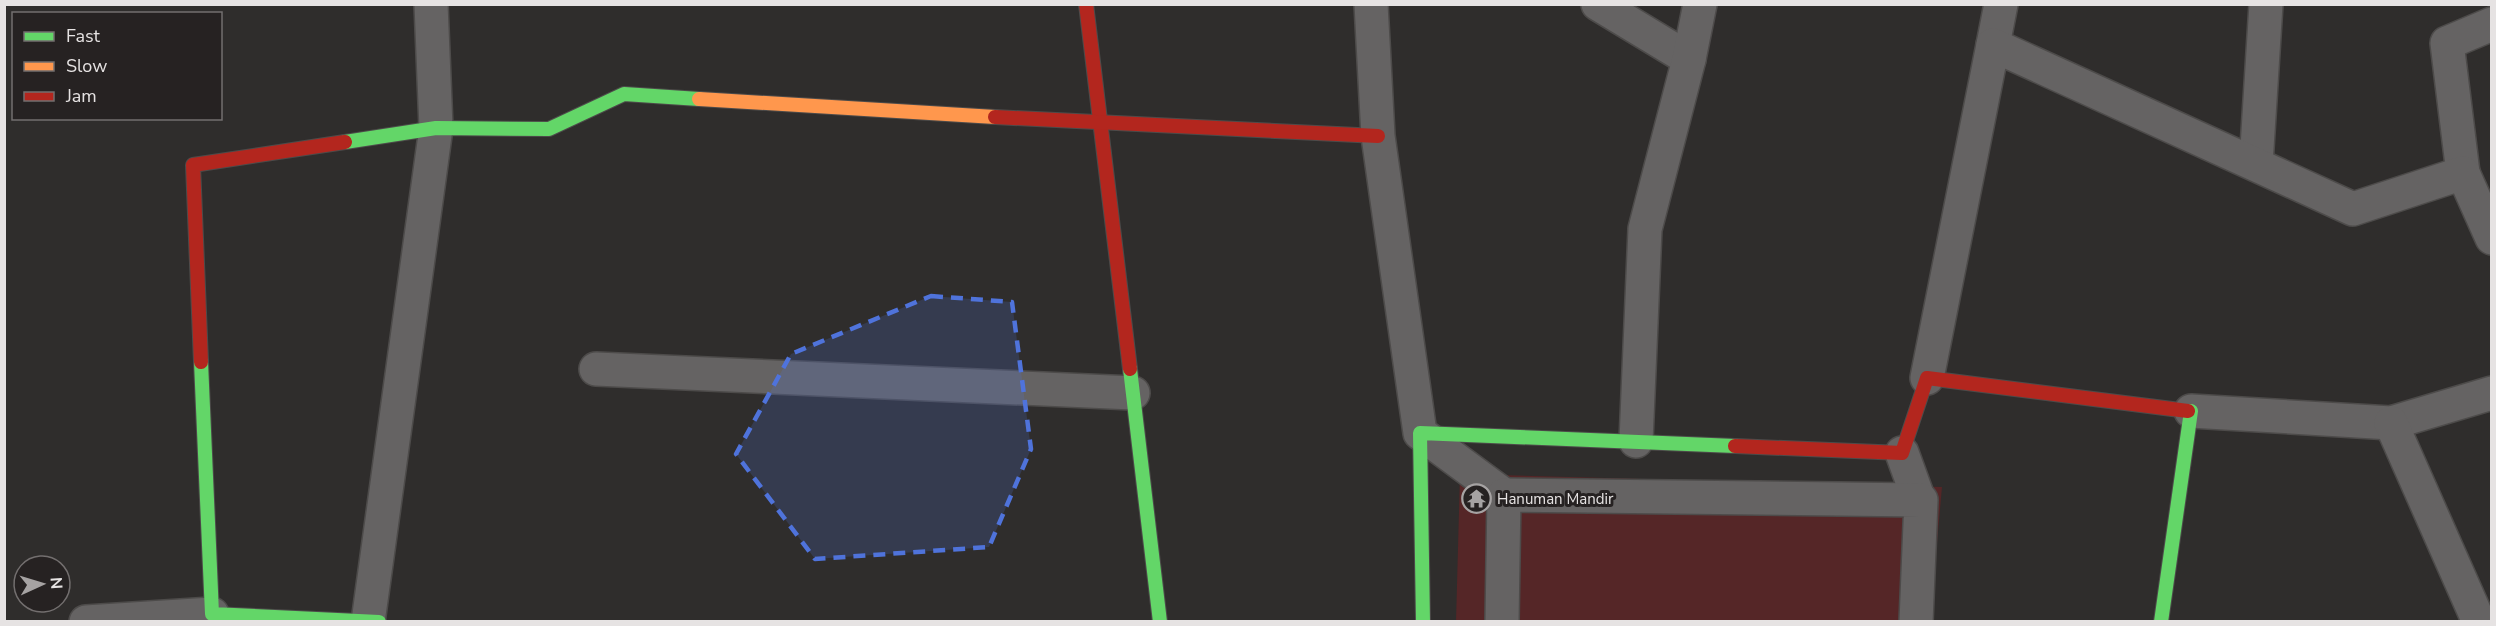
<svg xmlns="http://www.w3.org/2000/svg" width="2496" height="626" font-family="'Nunito Sans',sans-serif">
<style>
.green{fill:#552627}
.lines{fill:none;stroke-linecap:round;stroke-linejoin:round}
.street-casing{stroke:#4d4b4a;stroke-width:36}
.fast-casing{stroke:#4d4b4a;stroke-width:16}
.slow-casing{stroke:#4d4b4a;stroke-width:16}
.jam-casing{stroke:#4d4b4a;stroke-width:16}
.street{stroke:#656363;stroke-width:33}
.fast{stroke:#63d668;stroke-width:14}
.slow{stroke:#ff974d;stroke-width:14}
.jam{stroke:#b3261e;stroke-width:14}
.marked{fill:#4f73db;fill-opacity:0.2;stroke:#4f73db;stroke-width:4.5;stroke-dasharray:12 8;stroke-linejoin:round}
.labels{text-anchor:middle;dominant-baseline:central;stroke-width:6;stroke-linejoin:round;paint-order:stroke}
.poi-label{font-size:15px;fill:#e6e3e3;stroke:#262222;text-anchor:start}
</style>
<rect width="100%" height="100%" fill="#2f2d2c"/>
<polygon class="green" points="1460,474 1942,487 1930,621 1456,622"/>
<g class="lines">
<defs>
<g id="street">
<polyline points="1371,4 1378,136 1420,433 1504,495"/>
<polyline points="1598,4 1689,59"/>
<polyline points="1993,45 2001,4"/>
<polyline points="2256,164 2266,4"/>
<polyline points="2463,173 2447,43 2492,24"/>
<polyline points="596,369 1133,393"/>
<polyline points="1927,378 1993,45 2353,209 2463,173 2492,238"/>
<polyline points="2191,411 2391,423 2492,393"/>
<polyline points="2391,423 2479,622"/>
<polyline points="1636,441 1645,229 1689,59 1700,4"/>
<polyline points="1902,453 1919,500"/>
<polyline points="86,622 212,614"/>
<polyline points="368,622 436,128 431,4"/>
<polyline points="1502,622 1504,495 1921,500 1916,622"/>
</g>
<g id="fast">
<polyline points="345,142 436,128 549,129 624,94 699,99"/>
<polyline points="201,362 212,614 379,622"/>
<polyline points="1130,369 1160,622"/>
<polyline points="1423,622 1420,433 1735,446"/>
<polyline points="2161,622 2191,411 2188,411"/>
</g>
<polyline id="slow" points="699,99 995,117"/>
<g id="jam">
<polyline points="1086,4 1130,369"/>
<polyline points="995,117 1378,136"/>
<polyline points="201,362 193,165 345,142"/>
<polyline points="1735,446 1902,453 1927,378 2188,411"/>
</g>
</defs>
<use href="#street" class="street-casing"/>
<use href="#fast" class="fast-casing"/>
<use href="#slow" class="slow-casing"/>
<use href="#jam" class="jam-casing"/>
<use href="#street" class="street"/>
<use href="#fast" class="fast"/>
<use href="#slow" class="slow"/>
<use href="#jam" class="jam"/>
</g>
<path class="marked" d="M931 296 1012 302 1031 449 989 547 815 559 736 454 791 354Z"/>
<defs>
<symbol id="temple-ring" viewBox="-11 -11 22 22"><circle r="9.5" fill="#262222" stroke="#a6a3a3" stroke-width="1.5"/><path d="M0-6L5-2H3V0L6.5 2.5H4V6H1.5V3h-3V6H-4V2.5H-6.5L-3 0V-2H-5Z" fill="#a6a3a3"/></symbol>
</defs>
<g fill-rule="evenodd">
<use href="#temple-ring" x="1460" y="482" width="33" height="33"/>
</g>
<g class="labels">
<g class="poi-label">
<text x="1497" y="499">Hanuman Mandir</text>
</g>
</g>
<rect width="2496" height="626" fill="none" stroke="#e6e3e3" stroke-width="12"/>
<rect x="12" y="12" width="210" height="108" fill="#262222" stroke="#736f6f" stroke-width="1.5"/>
<rect x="24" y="32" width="30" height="9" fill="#63d668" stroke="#736f6f" stroke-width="1.5"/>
<text x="66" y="42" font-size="18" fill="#e6e3e3">Fast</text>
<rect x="24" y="62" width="30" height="9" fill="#ff974d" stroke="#736f6f" stroke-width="1.5"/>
<text x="66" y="72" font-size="18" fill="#e6e3e3">Slow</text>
<rect x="24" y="92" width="30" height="9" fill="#b3261e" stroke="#736f6f" stroke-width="1.5"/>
<text x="66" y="102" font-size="18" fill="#e6e3e3">Jam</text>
<g transform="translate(42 584) rotate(86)"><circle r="28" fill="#262222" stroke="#736f6f" stroke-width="1.5"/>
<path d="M0-4.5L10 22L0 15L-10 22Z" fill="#a6a3a3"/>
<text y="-9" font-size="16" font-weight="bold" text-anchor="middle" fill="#e6e3e3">N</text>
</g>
</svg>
